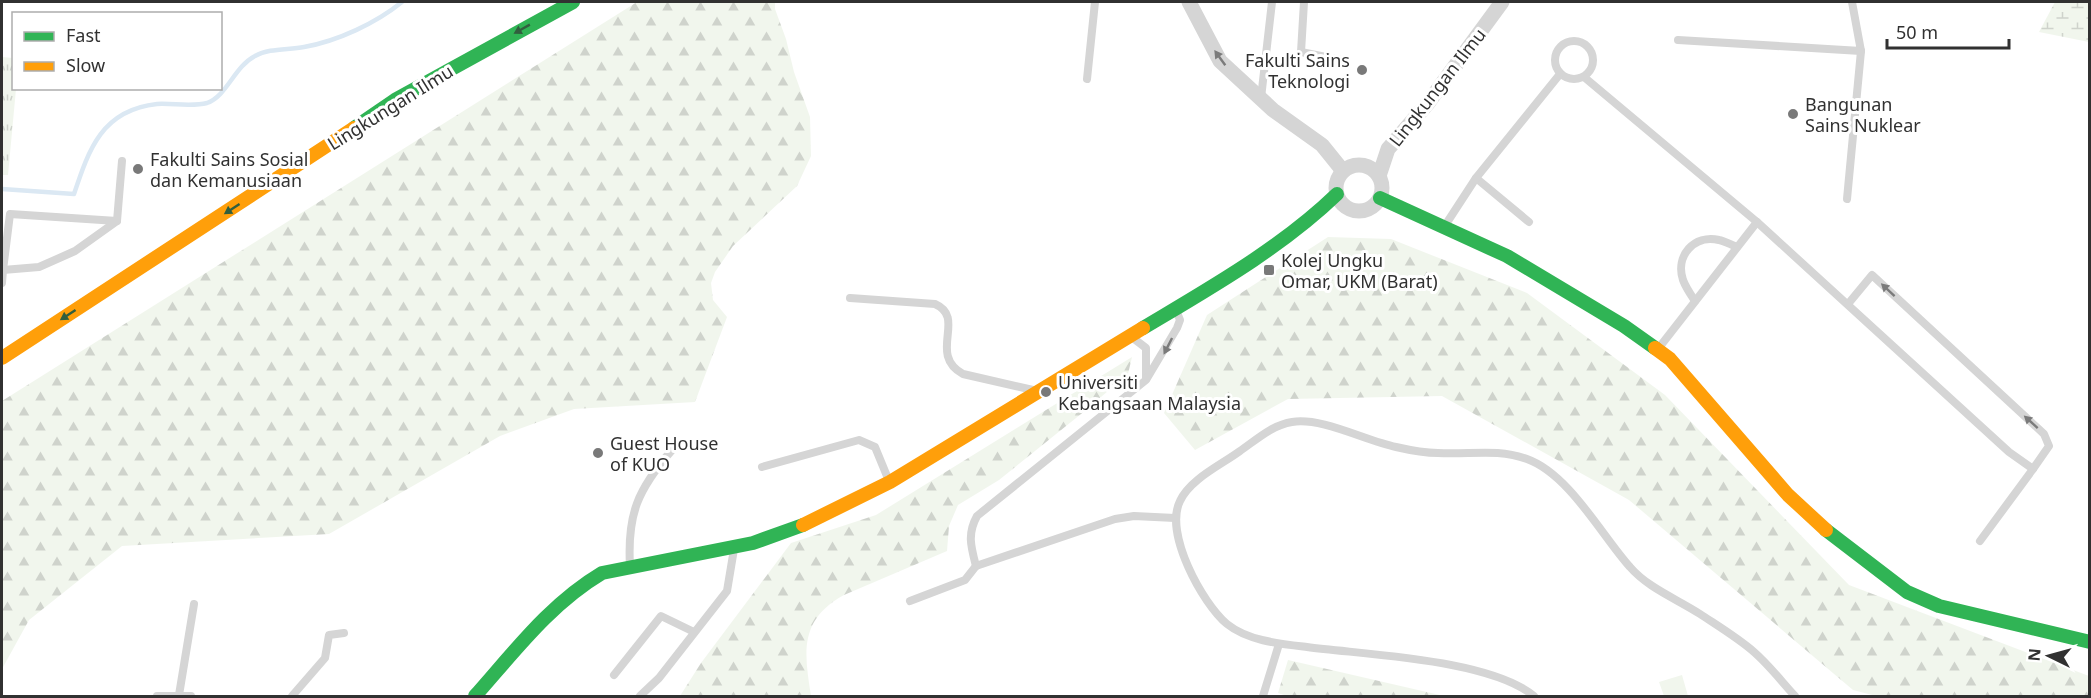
<svg xmlns="http://www.w3.org/2000/svg" width="2091" height="698" font-family="'Noto Sans',sans-serif">
<style>
.forest{fill:url(#forest-firs)}
.wetland{fill:url(#wetland-marsh)}
.park{fill:url(#park-tufts)}
.pitch{fill:#f1f6ed}
.lines{fill:none;stroke-linecap:round;stroke-linejoin:round}
.stream{stroke:#dbe8f3;stroke-width:4.5}
.lane{stroke:#d5d5d5;stroke-width:8}
.street{stroke:#d5d5d5;stroke-width:15}
.fast{stroke:#30b455;stroke-width:14}
.slow{stroke:#ff9f0a;stroke-width:14}
.oneway{fill:#315f3e}
.oneway2{fill:#7b7b7b}
.poi-dot{fill:#797979;stroke:#fff;stroke-width:2}
.labels{text-anchor:middle;dominant-baseline:central;stroke-width:6;stroke-linejoin:round;paint-order:stroke}
.poi-label{font-size:18px;fill:#313131;stroke:#fff;text-anchor:start}
.street-label{font-size:18px;fill:#313131;stroke:#fff}
</style>
<defs>
<pattern id="forest-firs" width="22" height="20" patternUnits="userSpaceOnUse" patternTransform="scale(1.5)"><rect width="22" height="20" fill="#f1f6ed"/><path d="M5 1l3.5 6h-7zM16 11l3.5 6h-7z" fill="#cfd3cc"/></pattern>
<pattern id="wetland-marsh" width="20" height="14" patternUnits="userSpaceOnUse" patternTransform="scale(1.5)"><rect width="20" height="14" fill="#f1f6ed"/><path d="M1 5h8M5 5V1M11 12h8M15 12V8" fill="none" stroke="#cfd3cc"/></pattern>
<pattern id="park-tufts" width="24" height="20" patternUnits="userSpaceOnUse" patternTransform="scale(1.5)"><rect width="24" height="20" fill="#f1f6ed"/><path d="M3 7l-1-3M5 7V3M7 7l1-3M15 17l-1-3M17 17v-4M19 17l1-3" fill="none" stroke="#cfd3cc"/></pattern>
</defs>
<rect width="100%" height="100%" fill="#fff"/>
<g class="forest">
<polygon points="637,2 775,2 775,9 786,39 794,72 810,117 811,156 797,186 733,246 715,272 711,283 713,300 727,317 695,402 574,409 500,436 329,534 122,546 29,620 2,669 2,401"/>
<polygon points="1328,237 1391,239 1527,293 1665,395 1849,585 2089,676 2089,696 1876,696 1853,690 1629,500 1442,396 1288,399 1195,450 1164,413 1207,315"/>
<path d="M1132 357 1128 374 1081 414 999 480 958 505 949 526 947 551 844 595C799 620 804 652 811 696H680L701 663 791 543 876 515Z"/>
<polygon points="1288,660 1444,696 1287,696 1278,693"/>
</g>
<polygon class="wetland" points="2055,2 2089,2 2089,42 2039,32"/>
<polygon class="park" points="2,57 13,58 14,88 16,89 8,175 2,175"/>
<polygon class="pitch" points="1682,675 1688,696 1664,696 1659,682"/>
<g class="lines">
<path class="stream" d="M2 189 74 194C89 149 102 110 157 104 172 103 192 107 207 103 227 96 234 67 255 56 269 48 288 50 304 47 338 41 376 23 402 2"/>
<g class="lane">
<polyline points="1304,2 1301,52 1346,61"/>
<polyline points="1678,40 1861,51 1852,2"/>
<circle cx="1574" cy="60" r="19"/>
<polyline points="1584,77 1757,222 2009,452 2033,469 1980,541"/>
<polyline points="1087,79 1095,2"/>
<polyline points="1261,98 1272,2"/>
<polyline points="1476,178 1529,222"/>
<polyline points="1847,199 1861,51"/>
<polyline points="1446,224 1476,178 1560,74"/>
<polyline points="3,270 10,214 117,221"/>
<polyline points="2,283 3,270 39,267 75,251 117,221 122,161"/>
<path d="M850 298 935 304C967 318 927 354 963 374L1033 390"/>
<path d="M1695 301C1691 295 1686 288 1683 280 1675 256 1694 234 1719 240 1725 241 1731 245 1737 247"/>
<polyline points="1848,304 1872,275 2044,434 2049,446 2033,469"/>
<polyline points="1133,338 1146,348 1146,379"/>
<polyline points="1658,349 1757,222"/>
<polyline points="762,467 859,440 875,447 889,481"/>
<path d="M630 566C627 514 638 489 672 450"/>
<path d="M976 566C971 547 967 534 977 516L1146 380 1177 328 1180 320 1176 310"/>
<polyline points="910,601 965,580 976,566 1115,519 1134,516 1175,518"/>
<polyline points="614,675 661,616 694,632"/>
<polyline points="179,695 194,604"/>
<polyline points="157,696 191,696"/>
<polyline points="292,696 325,658 329,635 344,633"/>
<polyline points="640,696 659,678 727,591 734,549"/>
<polyline points="1263,696 1279,644"/>
<path d="M1534 696C1489 659 1367 655 1307 647 1281 644 1248 641 1227 624 1202 603 1164 533 1180 501 1190 479 1221 465 1240 451 1256 440 1272 425 1292 422 1322 417 1366 441 1396 447 1409 450 1424 453 1438 453 1469 455 1497 448 1527 459 1569 474 1602 536 1630 567 1648 588 1677 599 1700 614 1718 626 1738 638 1754 652 1769 665 1782 682 1795 696"/>
</g>
<g class="street">
<polyline points="1189,2 1220,61 1273,110 1322,145 1343,171"/>
<circle cx="1359" cy="188" r="23"/>
<polyline points="1379,176 1388,149 1428,103 1502,2"/>
</g>
<g class="fast">
<polyline points="354,128 395,100 573,2"/>
<polyline points="1380,198 1507,256 1624,326 1655,348"/>
<path d="M1143 328C1210 288 1281 248 1337 194"/>
<polyline points="1826,530 1907,592 1939,606 2090,642"/>
<path d="M475 696C515 651 550 604 602 573L753 543 803 525"/>
</g>
<g class="slow">
<polyline points="1655,348 1670,359 1788,495 1826,530"/>
<polyline points="2,358 354,128"/>
<polyline points="803,525 890,482 1143,328"/>
</g>
</g>
<defs><path id="oneway-solid" d="M-6-.8H1V-3.2L6.5 0L1 3.2V.8H-6Z" transform="scale(1.5)"/></defs>
<g class="oneway">
<use href="#oneway-solid" transform="translate(522 29) rotate(151)"/>
<use href="#oneway-solid" transform="translate(232 209) rotate(147)"/>
<use href="#oneway-solid" transform="translate(68 315) rotate(147)"/>
</g>
<g class="oneway2">
<use href="#oneway-solid" transform="translate(1220 58) rotate(-126)"/>
<use href="#oneway-solid" transform="translate(1888 290) rotate(-137)"/>
<use href="#oneway-solid" transform="translate(1168 346) rotate(117)"/>
<use href="#oneway-solid" transform="translate(2031 422) rotate(-138)"/>
</g>
<g class="poi-dot">
<circle cx="1362" cy="70" r="6"/>
<circle cx="1793" cy="114" r="6"/>
<circle cx="138" cy="169" r="6"/>
<rect x="1263" y="264" width="12" height="12" rx="3"/>
<circle cx="1046" cy="392" r="6"/>
<circle cx="598" cy="453" r="6"/>
</g>
<g class="labels">
<g class="poi-label">
<text x="1350" y="60" text-anchor="end">Fakulti Sains<tspan x="1350" dy="21">Teknologi</tspan></text>
<text x="1805" y="104">Bangunan<tspan x="1805" dy="21">Sains Nuklear</tspan></text>
<text x="150" y="159">Fakulti Sains Sosial<tspan x="150" dy="21">dan Kemanusiaan</tspan></text>
<text x="1281" y="260">Kolej Ungku<tspan x="1281" dy="21">Omar, UKM (Barat)</tspan></text>
<text x="1058" y="382">Universiti<tspan x="1058" dy="21">Kebangsaan Malaysia</tspan></text>
<text x="610" y="443">Guest House<tspan x="610" dy="21">of KUO</tspan></text>
</g>
<g class="street-label">
<text transform="translate(1437 87) rotate(-52)">Lingkungan Ilmu</text>
<text transform="translate(390 107) rotate(-32)">Lingkungan Ilmu</text>
</g>
</g>
<rect width="2091" height="698" fill="none" stroke="#313131" stroke-width="6"/>
<rect x="12" y="12" width="210" height="78" fill="#ffffff" stroke="#adadad" stroke-width="1.5"/>
<rect x="24" y="32" width="30" height="9" fill="#30b455" stroke="#adadad" stroke-width="1.5"/>
<text x="66" y="42" font-size="18" fill="#313131">Fast</text>
<rect x="24" y="62" width="30" height="9" fill="#ff9f0a" stroke="#adadad" stroke-width="1.5"/>
<text x="66" y="72" font-size="18" fill="#313131">Slow</text>
<g transform="translate(2049 656) rotate(275)" stroke="#ffffff" stroke-width="4.5" paint-order="stroke">
<path d="M0-4.5L10 22L0 15L-10 22Z" fill="#313131"/>
<text y="-9" font-size="16" font-weight="bold" text-anchor="middle" fill="#313131">N</text>
</g>
<path d="M1887 39v9h122v-9" fill="none" stroke="#313131" stroke-width="3"/>
<text x="1896" y="39" font-size="18" fill="#313131" stroke="#ffffff" stroke-width="4.5" paint-order="stroke">50 m</text>
</svg>
